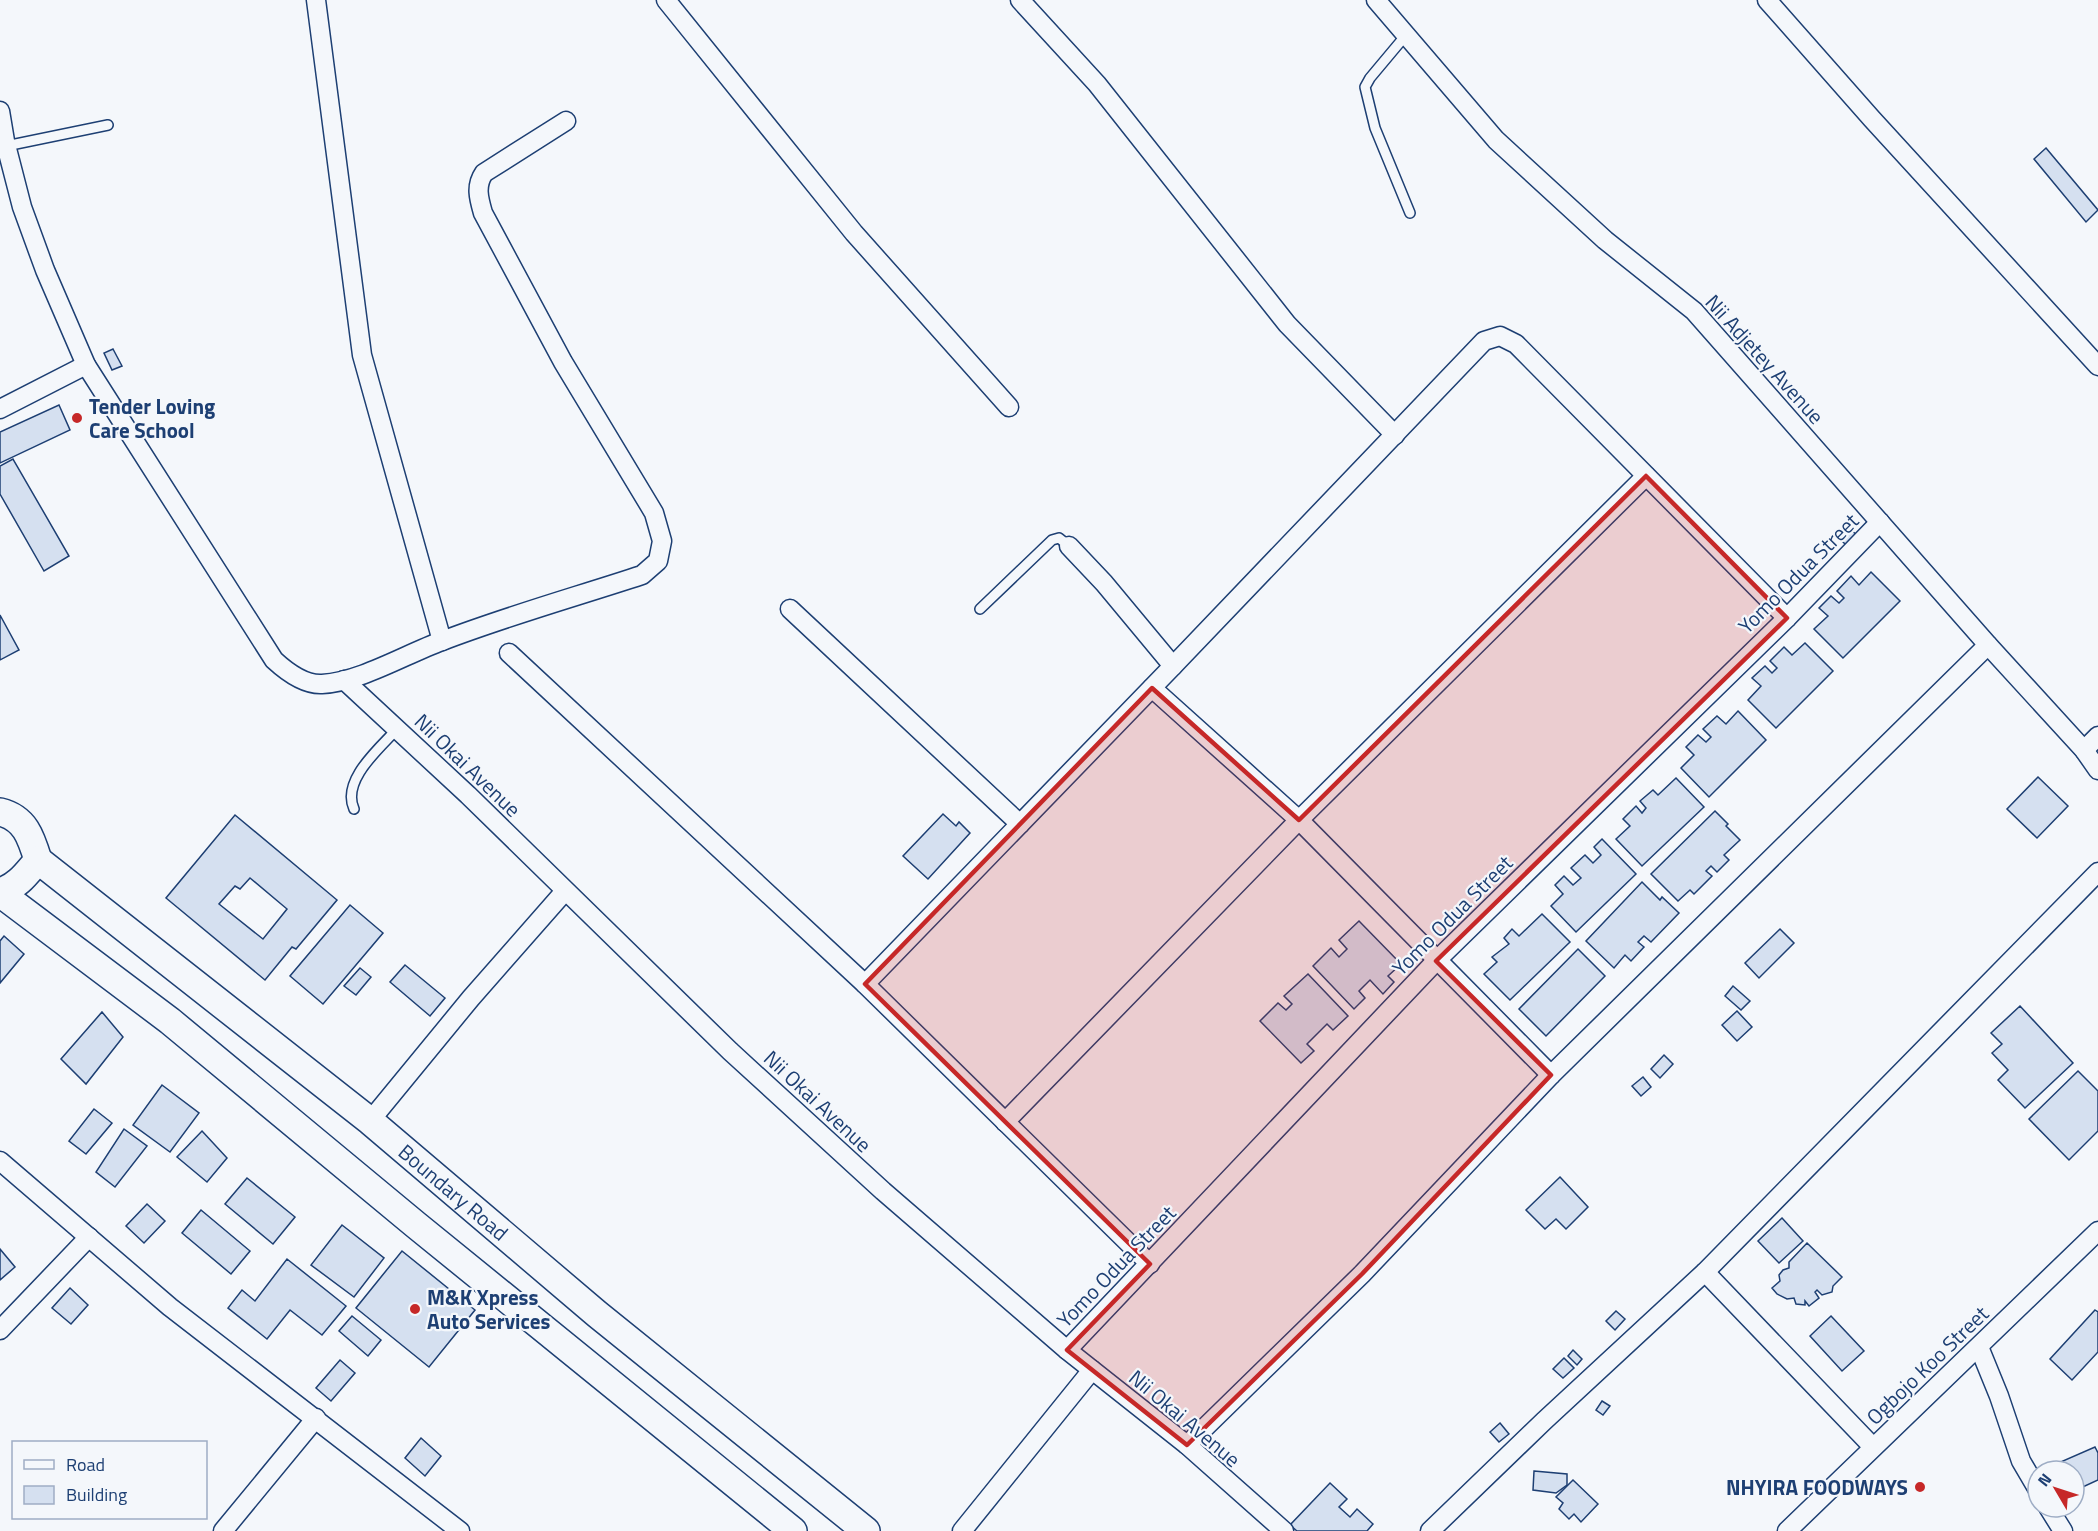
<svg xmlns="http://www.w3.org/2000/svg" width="2098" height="1531" font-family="'Titillium Web',sans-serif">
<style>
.building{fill:#d5e0f0;stroke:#1d3f73;stroke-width:1.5;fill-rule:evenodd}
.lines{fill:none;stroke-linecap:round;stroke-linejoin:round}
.service-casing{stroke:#1d3f73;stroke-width:12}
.minor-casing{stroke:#1d3f73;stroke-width:21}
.secondary-casing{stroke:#1d3f73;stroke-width:30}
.service{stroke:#f4f7fb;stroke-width:9}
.minor{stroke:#f4f7fb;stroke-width:18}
.secondary{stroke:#f4f7fb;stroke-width:27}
.marked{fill:#c62828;fill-opacity:0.2;stroke:#c62828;stroke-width:4.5;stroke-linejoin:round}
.poi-dot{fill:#c62828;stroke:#f4f7fb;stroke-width:2}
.labels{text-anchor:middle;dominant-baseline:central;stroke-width:4.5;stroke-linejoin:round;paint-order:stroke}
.street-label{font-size:21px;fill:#1d3f73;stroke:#f4f7fb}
.poi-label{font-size:21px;font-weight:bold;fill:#1d3f73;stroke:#f4f7fb;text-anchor:start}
</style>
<rect width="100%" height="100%" fill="#f4f7fb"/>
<g class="building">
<polygon points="2046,148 2098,210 2086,222 2034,159"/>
<polygon points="113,349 122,366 112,370 104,353"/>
<polygon points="59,405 70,430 0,463 0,432"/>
<polygon points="13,459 69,556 44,571 0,494 0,466"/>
<polygon points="1850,529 1859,537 1849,548 1840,539"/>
<polygon points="1871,572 1900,601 1843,658 1814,629 1828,616 1819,608 1831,596 1839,603 1844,598 1837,591 1851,576 1859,585"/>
<polygon points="0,615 19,650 0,660"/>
<polygon points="1805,643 1833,671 1776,728 1748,700 1761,686 1752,678 1765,666 1772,673 1777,668 1770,661 1784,647 1792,655"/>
<polygon points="1738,711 1766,740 1709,797 1681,768 1694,755 1686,747 1698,735 1706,742 1711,737 1703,729 1717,716 1726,724"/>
<polygon points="2038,777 2068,806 2037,838 2007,809"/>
<polygon points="1676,778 1704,807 1642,866 1616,839 1630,826 1623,819 1636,806 1642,813 1646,808 1640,801 1653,790 1658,795"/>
<polygon points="1715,811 1728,824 1726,826 1740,840 1724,855 1729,860 1717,872 1711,866 1706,871 1712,876 1694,894 1690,890 1678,901 1651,874"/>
<polygon points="943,814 956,826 959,822 970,833 928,879 903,856"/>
<path d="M235 815 337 900 296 949 292 947 265 980 166 898ZM250 878 287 909 263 939 219 904 235 886 240 889Z"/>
<polygon points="1602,839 1636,874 1576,932 1551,906 1563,894 1555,885 1564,876 1573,885 1581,878 1571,868 1585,855 1593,863 1601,855 1594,847"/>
<polygon points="1642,882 1660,900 1662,897 1679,913 1651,942 1644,936 1638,942 1644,947 1631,961 1625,955 1614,968 1586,941"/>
<polygon points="350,905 383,933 323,1004 290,976"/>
<polygon points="1542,914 1570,942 1510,1000 1484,974 1497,962 1492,957 1509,944 1504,938 1512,929 1519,936"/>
<polygon points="1359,921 1401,964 1388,976 1394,982 1383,994 1370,980 1359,991 1365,998 1354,1009 1313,966 1331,948 1339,957 1347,949 1339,940"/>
<polygon points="1780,929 1794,943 1759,978 1745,963"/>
<polygon points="4,936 24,954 0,983 0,941"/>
<polygon points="1578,949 1605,976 1546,1036 1519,1009"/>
<polygon points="405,965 445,998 430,1016 390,982"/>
<polygon points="360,968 371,977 356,995 344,986"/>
<polygon points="1308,974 1348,1016 1333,1030 1327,1024 1307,1044 1314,1051 1301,1063 1260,1021 1278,1003 1286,1010 1292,1004 1284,996"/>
<polygon points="1733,986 1750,1001 1741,1010 1725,996"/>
<polygon points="2020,1006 2073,1063 2025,1108 1998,1080 2008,1070 1992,1053 2002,1044 1991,1033"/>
<polygon points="1737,1011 1752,1027 1737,1041 1722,1025"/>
<polygon points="102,1012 123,1037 86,1084 61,1059"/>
<polygon points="1664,1055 1673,1064 1660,1078 1651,1069"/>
<polygon points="2078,1071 2098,1091 2098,1131 2069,1160 2029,1119"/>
<polygon points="1643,1077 1651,1087 1641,1096 1632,1086"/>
<polygon points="162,1085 199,1113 170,1152 133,1125"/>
<polygon points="94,1109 112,1123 86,1154 69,1141"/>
<polygon points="124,1129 147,1146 115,1187 96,1172"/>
<polygon points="202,1131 227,1158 207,1182 177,1157"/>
<polygon points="1560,1177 1588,1207 1566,1229 1556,1219 1545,1229 1526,1210"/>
<polygon points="247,1178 295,1217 273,1244 225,1204"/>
<polygon points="147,1204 165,1221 144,1243 126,1226"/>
<polygon points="201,1210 250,1251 231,1274 182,1233"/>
<polygon points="1782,1218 1803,1241 1779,1263 1758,1241"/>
<polygon points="342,1225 384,1258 354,1297 311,1265"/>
<polygon points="1807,1243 1842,1277 1833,1286 1832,1292 1822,1295 1817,1290 1815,1292 1819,1298 1809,1306 1805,1301 1805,1305 1796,1304 1794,1298 1787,1299 1777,1294 1772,1288 1780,1281 1779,1275 1783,1270 1789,1268 1789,1262"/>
<polygon points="0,1249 15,1267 0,1280"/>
<polygon points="402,1251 475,1310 429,1367 356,1308"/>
<polygon points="287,1259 346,1306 322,1335 290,1310 267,1339 228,1308 242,1290 255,1301"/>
<polygon points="70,1288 88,1305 71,1324 52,1308"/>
<polygon points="2095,1310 2098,1312 2098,1352 2072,1380 2050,1359"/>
<polygon points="1616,1311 1625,1319 1615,1330 1606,1321"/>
<polygon points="352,1316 381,1340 368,1356 339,1331"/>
<polygon points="1831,1316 1864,1351 1842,1371 1810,1336"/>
<polygon points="1573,1350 1582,1359 1577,1365 1568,1356"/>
<polygon points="1564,1358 1574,1368 1563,1378 1553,1369"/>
<polygon points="340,1360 355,1373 331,1401 316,1388"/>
<polygon points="1602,1401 1610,1406 1603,1415 1596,1410"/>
<polygon points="1500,1423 1509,1434 1499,1442 1490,1432"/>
<polygon points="421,1438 441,1456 425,1476 405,1458"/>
<polygon points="2095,1447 2098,1453 2098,1480 2074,1491 2074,1471 2051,1471 2049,1467"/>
<polygon points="1534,1471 1567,1474 1567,1485 1556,1493 1533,1490"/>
<polygon points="1573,1480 1598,1504 1581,1522 1574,1514 1569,1519 1559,1509 1563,1503 1556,1497"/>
<polygon points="1330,1483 1347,1499 1339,1507 1350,1517 1357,1509 1373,1524 1367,1531 1297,1531 1290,1525"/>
</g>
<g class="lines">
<defs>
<g id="service">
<polyline points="1406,35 1370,78 1365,87 1375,128 1410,213"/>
<polyline points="6,146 108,125"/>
<polyline points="980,609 1052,540 1059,538 1069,546"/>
<path d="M354 809C341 780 380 748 397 729"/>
</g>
<g id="minor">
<polyline points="316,0 362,355 442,641"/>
<polyline points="666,0 854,233 1009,407"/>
<polyline points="1020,0 1097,84 1287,324 1395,435"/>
<polyline points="1376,0 1496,140 1605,240 1694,311 1988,645 2084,750 2098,770"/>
<polyline points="1767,0 1872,119 2098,366"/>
<path d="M0 111 5 141 22 207 45 270 86 365 274 660C287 672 304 685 322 684 360 682 406 654 442 641 507 616 575 597 642 575L658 561 662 541 654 513 563 362 483 213C479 199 475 186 484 173L566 121"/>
<polyline points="0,409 86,365"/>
<polyline points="1069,546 1104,583 1173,666"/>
<polyline points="790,609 1020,824"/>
<polyline points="509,653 865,984 1150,1264"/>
<polyline points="344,680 468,795 730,1051 883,1191 1067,1350 1187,1445 1284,1531"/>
<polyline points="1152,688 1299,820 1551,1075"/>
<polyline points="2084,750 2098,736"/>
<polyline points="865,984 1173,666 1484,341 1500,336 1516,344 1787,618"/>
<polyline points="370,1121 471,998 565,891"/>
<polyline points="1005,1122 1299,820 1646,476"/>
<polyline points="0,1161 170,1307 460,1531"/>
<polyline points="1705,1272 1873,1447"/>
<polyline points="0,1330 89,1237"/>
<polyline points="1979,1347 1999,1396 2021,1461 2038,1490"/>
<polyline points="1067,1350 1436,961 1787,618 1880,522"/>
<polyline points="1187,1445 1362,1274 1551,1075 1988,645"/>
<polyline points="2048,1507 2063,1531"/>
<polyline points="223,1531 316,1418"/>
<polyline points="962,1531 1092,1370"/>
<polyline points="1430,1531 1544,1421 1705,1272 2098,872"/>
<polyline points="1787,1531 2098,1231"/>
</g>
<g id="secondary">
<path d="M0 812C25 818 31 837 38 860 26 874 18 886 0 892"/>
<path id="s1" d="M38 860 370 1121 597 1314 866 1531"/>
<polyline points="0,893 170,1021 416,1225 793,1531"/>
</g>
</defs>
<use href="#service" class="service-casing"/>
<use href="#minor" class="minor-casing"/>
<use href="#secondary" class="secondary-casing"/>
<use href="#service" class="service"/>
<use href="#minor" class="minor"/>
<use href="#secondary" class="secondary"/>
</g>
<path class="marked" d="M1646 476 1787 618 1436 961 1551 1075 1362 1274 1187 1445 1067 1350 1150 1264 865 984 1152 688 1299 820Z"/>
<g class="poi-dot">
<circle cx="77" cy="418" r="6"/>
<circle cx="415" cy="1309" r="6"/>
<circle cx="1920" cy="1487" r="6"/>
</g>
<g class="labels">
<g class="street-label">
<text transform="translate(1765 359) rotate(48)">Nii Adjetey Avenue</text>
<text transform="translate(1798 573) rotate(-45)">Yomo Odua Street</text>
<text transform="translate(468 765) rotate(44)">Nii Okai Avenue</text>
<text transform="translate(1452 915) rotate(-45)">Yomo Odua Street</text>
<text transform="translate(818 1101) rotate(43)">Nii Okai Avenue</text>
<text stroke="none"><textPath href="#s1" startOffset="532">Boundary Road</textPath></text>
<text transform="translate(1116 1266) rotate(-46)">Yomo Odua Street</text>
<text transform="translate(1927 1365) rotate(-44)">Ogbojo Koo Street</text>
<text transform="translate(1185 1418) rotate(40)">Nii Okai Avenue</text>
</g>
<g class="poi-label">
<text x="89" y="406">Tender Loving<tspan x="89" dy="24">Care School</tspan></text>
<text x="427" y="1297">M&amp;K Xpress<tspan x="427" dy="24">Auto Services</tspan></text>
<text x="1908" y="1487" text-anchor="end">NHYIRA FOODWAYS</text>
</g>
</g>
<rect x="12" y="1441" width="195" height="78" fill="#f4f7fb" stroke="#9eadc5" stroke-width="1.5"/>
<rect x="24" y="1460" width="30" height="9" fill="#f4f7fb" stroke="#9eadc5" stroke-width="1.5"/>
<text x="66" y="1471" font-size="18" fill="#1d3f73">Road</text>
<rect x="24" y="1486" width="30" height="18" fill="#d5e0f0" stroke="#9eadc5" stroke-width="1.5"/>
<text x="66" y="1501" font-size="18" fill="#1d3f73">Building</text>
<g transform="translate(2056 1489) rotate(309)"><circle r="28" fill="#f4f7fb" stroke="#9eadc5" stroke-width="1.5"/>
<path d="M0-4.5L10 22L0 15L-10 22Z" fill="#c62828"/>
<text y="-9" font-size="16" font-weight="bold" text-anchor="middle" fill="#1d3f73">N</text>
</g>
</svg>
